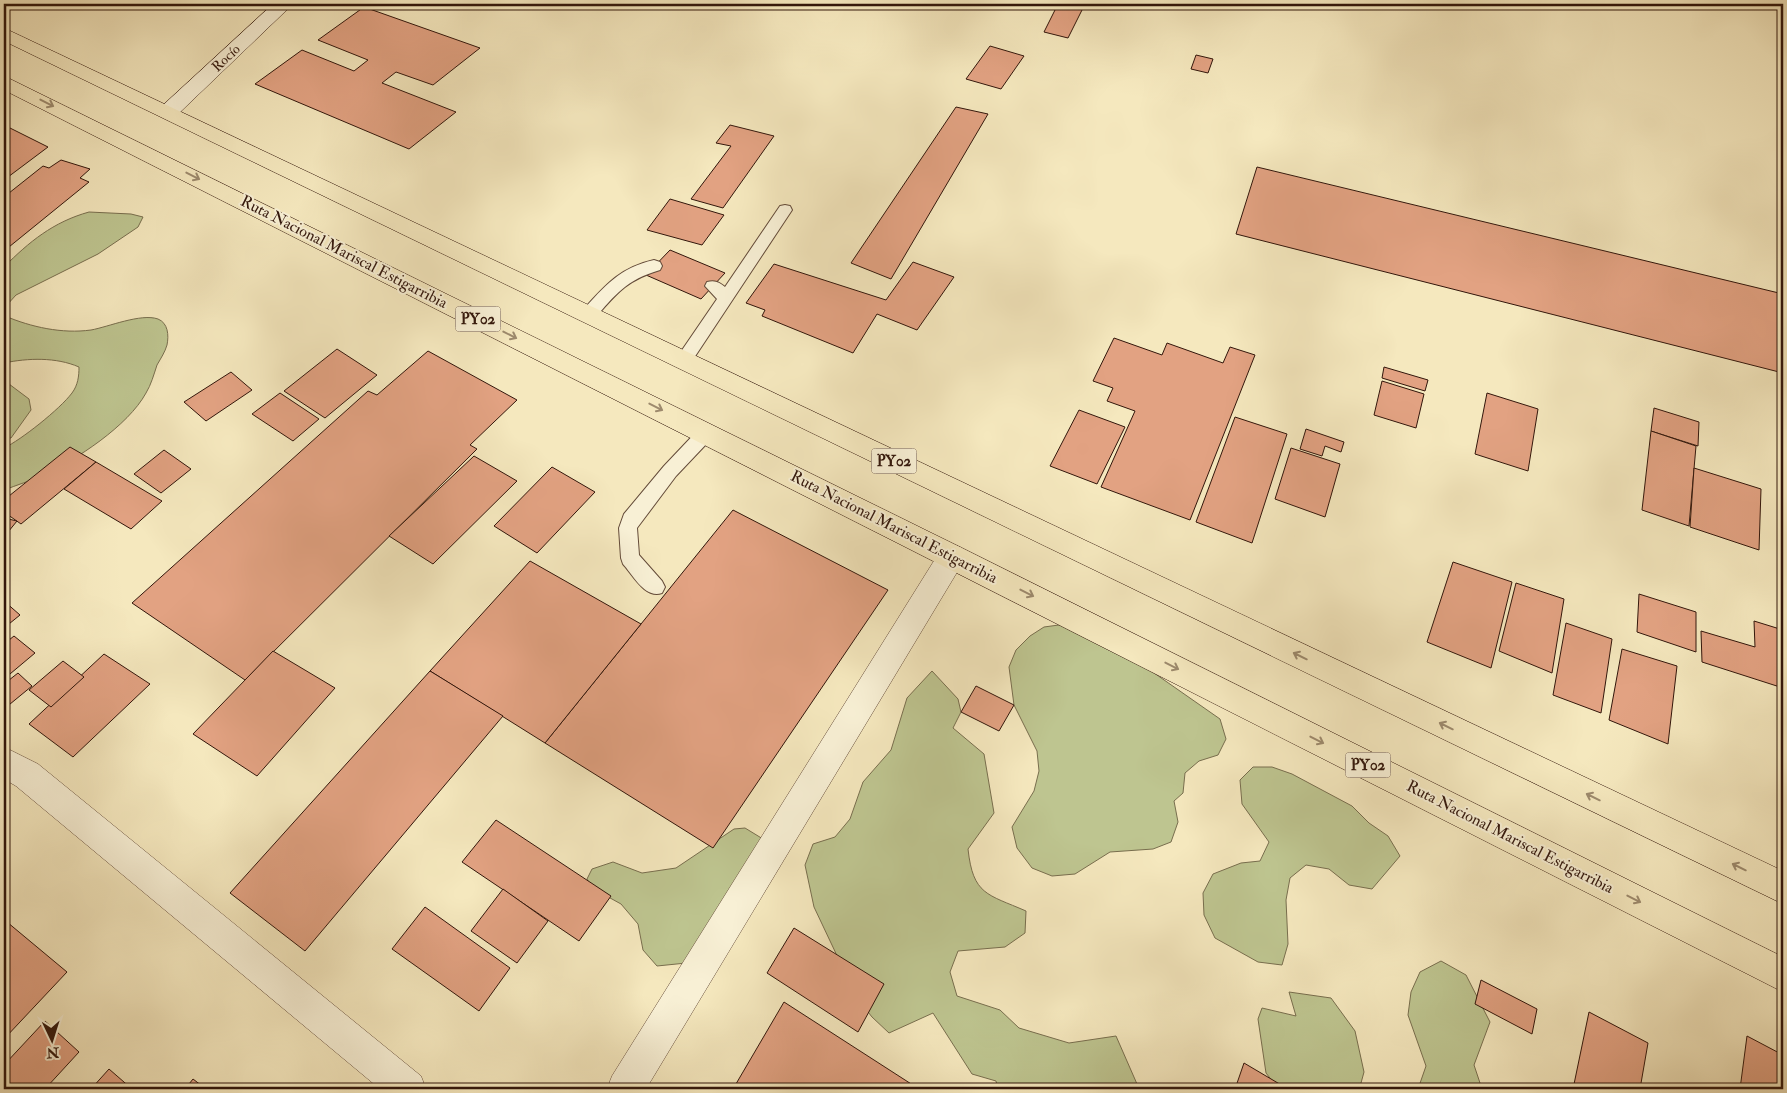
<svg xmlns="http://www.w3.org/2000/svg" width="1787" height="1093" font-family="'IM FELL Double Pica',serif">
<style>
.green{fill:#bec590;stroke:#786e4e}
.building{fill:#e2a282;stroke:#32160b}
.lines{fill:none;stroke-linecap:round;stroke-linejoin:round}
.lane-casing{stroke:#634a38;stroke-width:2}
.street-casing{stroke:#634a38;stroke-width:1}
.secondary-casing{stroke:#32160b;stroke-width:1}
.highway-casing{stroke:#32160b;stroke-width:1}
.lane{fill:#f8f0d5;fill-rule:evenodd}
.street{fill:#f8f0d5;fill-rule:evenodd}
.secondary{fill:#f8f0d5;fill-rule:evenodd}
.highway{fill:#f5e8be;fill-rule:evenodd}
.oneway{stroke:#9d8a6d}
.labels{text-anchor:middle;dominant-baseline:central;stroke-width:4;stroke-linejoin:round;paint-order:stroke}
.far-street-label{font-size:14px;fill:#32160b;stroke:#f8f0d5}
.shield{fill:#f8f0d5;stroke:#6d5748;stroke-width:1}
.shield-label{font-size:15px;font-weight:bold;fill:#32160b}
.street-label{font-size:16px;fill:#32160b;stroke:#f8f0d5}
</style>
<rect width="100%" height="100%" fill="#f5e8be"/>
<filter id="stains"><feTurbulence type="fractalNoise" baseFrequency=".004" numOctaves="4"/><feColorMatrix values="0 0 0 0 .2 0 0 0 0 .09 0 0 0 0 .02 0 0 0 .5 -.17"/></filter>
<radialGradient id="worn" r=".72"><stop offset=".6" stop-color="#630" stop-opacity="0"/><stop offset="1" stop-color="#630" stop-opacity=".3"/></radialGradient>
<g class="green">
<path d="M89 212 131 214 143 217 138 227 98 254 16 295 6 306 5 316C31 327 62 334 91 330 108 327 141 313 158 319 168 323 169 335 167 345 165 352 161 358 157 365 154 374 151 385 146 393 128 426 76 460 43 475 30 481 17 485 4 490V448C21 440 60 409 72 393 78 385 79 376 79 367 56 357 28 358 4 363V267C29 242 53 222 89 212Z"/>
<polygon points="4,384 9,384 29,399 31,410 11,438 4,438"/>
<polygon points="1081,622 1220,719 1226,739 1218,755 1199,761 1185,773 1183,793 1174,801 1178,822 1171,842 1153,849 1110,852 1075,874 1052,876 1032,868 1017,848 1012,827 1034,791 1039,771 1037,751 1014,705 1009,667 1016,650 1030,636 1044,627"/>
<path d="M932 671 958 699 961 712 953 728 984 754 994 813 968 849C973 895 987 894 1026 911L1025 933 1005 947 958 951 950 972 957 996 1000 1010 1019 1028 1069 1043 1116 1036 1137 1084 1144 1089H998L996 1081 972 1074 933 1013 889 1033 872 1017 857 998 814 907 805 865 813 844 835 837 850 819 863 782 891 750 907 698Z"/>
<polygon points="1253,767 1272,767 1292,774 1352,806 1369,823 1388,836 1400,856 1372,889 1349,885 1329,869 1306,865 1290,878 1286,900 1288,944 1282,965 1258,962 1215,938 1204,915 1203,893 1213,874 1241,863 1260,861 1269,842 1242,804 1240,780"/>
<polygon points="745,828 763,839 706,961 657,966 643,950 638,924 621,904 592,888 587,879 592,869 613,862 642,873 676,868 734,829"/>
<polygon points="1441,961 1466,975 1490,1022 1474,1065 1482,1089 1418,1089 1426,1066 1408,1015 1411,992 1420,972"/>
<polygon points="1289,992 1331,998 1355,1031 1364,1072 1361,1083 1353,1089 1283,1089 1277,1087 1266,1073 1258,1019 1262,1008 1296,1016"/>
</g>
<g class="building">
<polygon points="1058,4 1085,4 1068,38 1044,32"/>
<polygon points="364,7 480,48 433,85 396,72 382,83 456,112 409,149 255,84 302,50 354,71 368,60 318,40"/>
<polygon points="990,46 1024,56 1001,89 966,79"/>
<polygon points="1196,55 1213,59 1208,73 1191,69"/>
<polygon points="956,107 988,114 891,279 851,263"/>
<polygon points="4,125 48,147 4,180"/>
<polygon points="730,125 774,136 723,208 691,199 731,146 716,143"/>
<polygon points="61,160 90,169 80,178 89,182 4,251 4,197 43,166 49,168"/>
<polygon points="1257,167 1783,294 1783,373 1236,234"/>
<polygon points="670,199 724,215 702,245 647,230"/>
<polygon points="670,250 725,273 701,299 646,275"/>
<polygon points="913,262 954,277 917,330 877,314 853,353 762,316 765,310 746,303 774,264 886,300"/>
<polygon points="1114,338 1162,355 1167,343 1223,363 1230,347 1255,355 1190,520 1101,487 1135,411 1107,401 1113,388 1093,381"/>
<polygon points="337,349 377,375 325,418 284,391"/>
<polygon points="428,351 517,400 470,445 477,449 245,680 132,603 368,391 377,395"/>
<polygon points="1384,367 1428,380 1425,391 1382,378"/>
<polygon points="231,372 252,390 206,421 184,402"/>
<polygon points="1382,381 1424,394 1416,428 1374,415"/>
<polygon points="280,393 319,419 293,441 252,414"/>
<polygon points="1487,393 1538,409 1528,471 1475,454"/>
<polygon points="1654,408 1699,422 1698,446 1651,431"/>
<polygon points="1079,410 1125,427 1097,484 1050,466"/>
<polygon points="1235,417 1287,434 1252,543 1196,522"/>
<polygon points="1306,429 1344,442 1341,452 1325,446 1322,456 1300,449"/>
<polygon points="1651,431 1696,446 1689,526 1642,510"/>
<polygon points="70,447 96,462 21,524 4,512 4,500"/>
<polygon points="1291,448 1340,464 1325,517 1275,499"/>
<polygon points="164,450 191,469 161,493 134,474"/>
<polygon points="474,456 517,481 433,564 389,536"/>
<polygon points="96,462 162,501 131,529 64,489"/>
<polygon points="552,467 595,492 537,553 494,526"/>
<polygon points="1694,468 1761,489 1759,550 1690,527"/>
<polygon points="733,510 888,590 713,848 545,743"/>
<polygon points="4,518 17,521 4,537"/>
<polygon points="530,561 641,624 545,743 430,671"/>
<polygon points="1453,562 1512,582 1491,668 1427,642"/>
<polygon points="1516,583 1564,599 1552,673 1499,651"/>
<polygon points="1639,594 1696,612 1696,652 1637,632"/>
<polygon points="4,601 20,615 4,628"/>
<polygon points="1754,621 1783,630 1783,688 1702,662 1701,631 1755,647"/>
<polygon points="1566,623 1612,639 1601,713 1553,695"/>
<polygon points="14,636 35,653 4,679 4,644"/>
<polygon points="1622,649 1677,666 1668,744 1609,720"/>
<polygon points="273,651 335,688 257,776 193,734"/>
<polygon points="104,654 150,684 73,757 29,724"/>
<polygon points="63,661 84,677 51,707 29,690"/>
<polygon points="430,671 503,716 305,951 230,893"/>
<polygon points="18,673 32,686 4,709 4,684"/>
<polygon points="976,686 1014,705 999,731 961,712"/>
<polygon points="496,820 611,896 579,941 462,862"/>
<polygon points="503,889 548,921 517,963 471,931"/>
<polygon points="425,907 510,968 479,1011 392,949"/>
<polygon points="7,922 67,972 4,1039 4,925"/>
<polygon points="794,928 884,984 858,1032 767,973"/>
<polygon points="1481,980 1537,1009 1532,1034 1475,1004"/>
<polygon points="784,1002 919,1089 733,1089"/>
<polygon points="1589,1012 1648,1043 1640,1089 1573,1089"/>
<polygon points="45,1021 79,1052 45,1089 4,1089 4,1065"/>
<polygon points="1747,1036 1783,1055 1783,1089 1740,1089"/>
<polygon points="1244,1063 1288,1089 1235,1089"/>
<polygon points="109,1069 132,1089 91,1089"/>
<polygon points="193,1079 206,1089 185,1089"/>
</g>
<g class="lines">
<defs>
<g id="lane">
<path d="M785 205 790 206 792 210 690 364 684 366 678 364 676 360 678 356 717 299 705 286 707 282C715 280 719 282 725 287L780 206Z"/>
<path d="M654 260 660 262 662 266 660 270C626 280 616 294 594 319L588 321 582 319 580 315 582 311C605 286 619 268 654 260Z"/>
<path d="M706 426 712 428 715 433 712 438 676 476 637 528 639 555 662 581 665 587 662 593C645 599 633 575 623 564L621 558 619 528 624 514 664 466 700 428Z"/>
</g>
<g id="street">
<polygon points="952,544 962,548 966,556 962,564 646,1089 607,1089 612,1076 942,548"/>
<polygon points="4,747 38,764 421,1076 426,1089 380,1089 16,786 4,779"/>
</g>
<polygon id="secondary" points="273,4 293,4 175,117 168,118 161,117 158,112 161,107"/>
<g id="highway">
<polygon points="4,28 1783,871 1783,904 4,41"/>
<polygon points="4,76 962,548 1783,957 1783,992 4,90"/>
</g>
</defs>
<use href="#lane" class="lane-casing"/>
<use href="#street" class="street-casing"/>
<use href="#secondary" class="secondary-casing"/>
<use href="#highway" class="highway-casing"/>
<use href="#lane" class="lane"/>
<use href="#street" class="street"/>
<use href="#secondary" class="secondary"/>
<use href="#highway" class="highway"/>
</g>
<defs><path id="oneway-shaft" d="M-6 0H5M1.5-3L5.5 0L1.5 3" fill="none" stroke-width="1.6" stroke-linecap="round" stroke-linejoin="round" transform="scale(1.25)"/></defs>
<g class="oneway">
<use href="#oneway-shaft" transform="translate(47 103) rotate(27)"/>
<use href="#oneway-shaft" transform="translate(193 176) rotate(27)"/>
<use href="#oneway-shaft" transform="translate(510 335) rotate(27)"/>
<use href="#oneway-shaft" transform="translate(656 407) rotate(27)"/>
<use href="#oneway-shaft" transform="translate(1027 593) rotate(27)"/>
<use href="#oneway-shaft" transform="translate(1300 656) rotate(-154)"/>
<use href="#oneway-shaft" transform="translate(1172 666) rotate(27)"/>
<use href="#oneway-shaft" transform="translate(1446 726) rotate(-154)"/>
<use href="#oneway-shaft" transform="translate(1317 740) rotate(27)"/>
<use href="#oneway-shaft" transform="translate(1593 797) rotate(-154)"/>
<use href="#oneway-shaft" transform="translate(1739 867) rotate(-154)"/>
<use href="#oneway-shaft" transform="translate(1634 899) rotate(27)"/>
</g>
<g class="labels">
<g class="far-street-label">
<text transform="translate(226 58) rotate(-43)">Rocío</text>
</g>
<g class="shield">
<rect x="455.5" y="306.5" width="45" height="25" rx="4"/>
<rect x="871.5" y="448.5" width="45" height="25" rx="4"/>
<rect x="1345.5" y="752.5" width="45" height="25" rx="4"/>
</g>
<g class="shield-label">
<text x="478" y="319">PY02</text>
<text x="894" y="461">PY02</text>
<text x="1368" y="765">PY02</text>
</g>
<g class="street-label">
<text transform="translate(344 252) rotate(27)">Ruta Nacional Mariscal Estigarribia</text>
<text transform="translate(894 527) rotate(27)">Ruta Nacional Mariscal Estigarribia</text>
<text transform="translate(1510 837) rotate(27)">Ruta Nacional Mariscal Estigarribia</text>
</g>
</g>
<rect width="1787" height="1093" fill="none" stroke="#f5e8be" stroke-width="20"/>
<rect x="5" y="5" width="1777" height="1083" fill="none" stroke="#32160b" stroke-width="2.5"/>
<rect x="10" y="10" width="1767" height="1073" fill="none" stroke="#32160b"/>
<g transform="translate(52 1040) rotate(176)" stroke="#f8f0d5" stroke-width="4" paint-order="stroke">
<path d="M0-4L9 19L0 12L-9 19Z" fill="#32160b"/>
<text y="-8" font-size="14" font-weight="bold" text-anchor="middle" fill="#32160b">N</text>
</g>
<rect width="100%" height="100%" filter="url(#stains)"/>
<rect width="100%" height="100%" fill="url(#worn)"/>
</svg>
